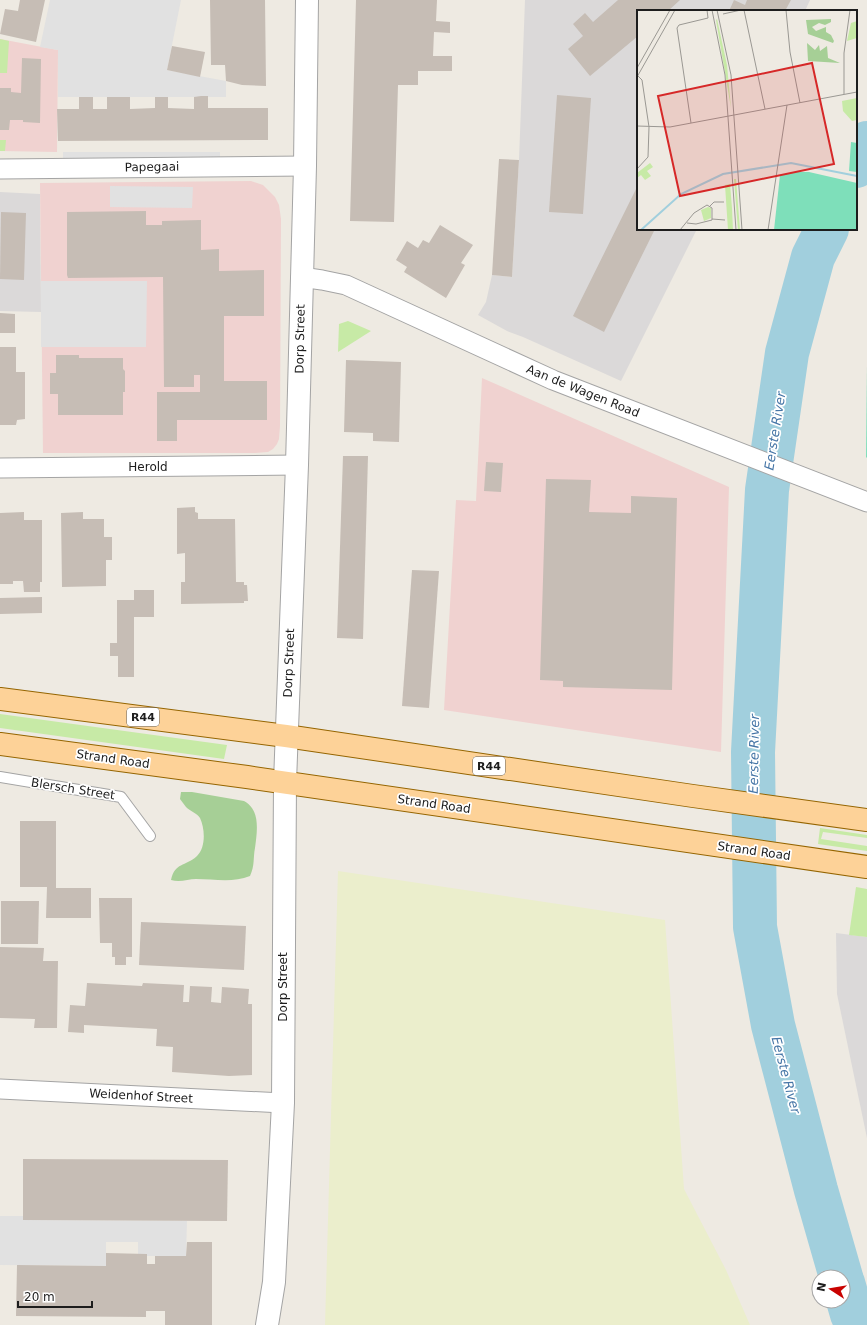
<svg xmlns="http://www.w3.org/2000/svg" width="867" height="1325" font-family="'DejaVu Sans',sans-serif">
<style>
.residential{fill:#dbd9d9}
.commercial{fill:#f0d2d0}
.farmland{fill:#ebeecc}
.grass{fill:#c7eaa6}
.forest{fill:#a6cf96}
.pitch{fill:#7edfba}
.parking{fill:#e1e1e1}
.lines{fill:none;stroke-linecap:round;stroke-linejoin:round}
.river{stroke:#a1cfdd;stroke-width:44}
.building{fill:#c6bdb5}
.service-casing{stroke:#a4a4a4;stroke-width:12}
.minor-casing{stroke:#a4a4a4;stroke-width:21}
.tertiary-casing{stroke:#a4a4a4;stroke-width:24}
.primary-casing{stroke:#956500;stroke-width:24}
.service{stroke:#fff;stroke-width:10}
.minor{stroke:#fff;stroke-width:19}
.tertiary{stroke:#fff;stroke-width:22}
.primary{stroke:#fdd298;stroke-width:22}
.labels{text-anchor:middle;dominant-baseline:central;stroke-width:3.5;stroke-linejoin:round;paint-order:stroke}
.shield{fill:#fff;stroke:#616161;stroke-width:1}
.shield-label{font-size:11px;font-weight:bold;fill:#1d1d1d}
.street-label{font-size:12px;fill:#1d1d1d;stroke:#fff}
.water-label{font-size:13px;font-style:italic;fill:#4575a6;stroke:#fff}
.inset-river{fill:none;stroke:#a1cfdd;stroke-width:2}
.inset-road{fill:none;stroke:#9a9893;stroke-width:1}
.view{fill:#d62828;fill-opacity:0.15;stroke:#d62828;stroke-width:2}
.inset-edge{fill:none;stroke:#1d1d1d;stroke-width:2}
</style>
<rect width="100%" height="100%" fill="#eeeae2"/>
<g class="residential">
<polygon points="525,0 810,0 805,11 638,11 638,229 697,229 621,381 523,337 507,331 478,315 486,302 492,275 512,277 519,160"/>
<polygon points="0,192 40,194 41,312 0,311"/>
<polygon points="836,933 867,937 867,1138 837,994"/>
</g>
<g class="commercial">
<polygon points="0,39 58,50 57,152 0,151"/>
<polygon points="251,181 263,185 275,197 279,205 281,219 280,426 279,439 277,444 273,449 268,452 255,453 43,453 40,183"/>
<polygon points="482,378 729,487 721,752 444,710 456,500 476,501"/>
</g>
<polygon class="farmland" points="338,871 665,920 684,1189 726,1270 750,1325 325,1325"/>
<g class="grass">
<polygon points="0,39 9,41 7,73 0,73"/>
<polygon points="0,140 6,140 5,151 0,151"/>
<polygon points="348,321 371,331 338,352 339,324"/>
<polygon points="0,714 227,745 224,759 0,728"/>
<polygon points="820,828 867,835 867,838 823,832 821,839 867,846 867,851 818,844"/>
<polygon points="856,887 867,889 867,937 849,935"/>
</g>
<path class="forest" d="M181 792H192L244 801C261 810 257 832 255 848 253 858 255 865 250 876 233 883 214 879 196 879 188 879 180 883 171 880 175 862 185 867 197 856 206 847 205 829 200 818 197 813 190 811 186 807 184 804 182 802 180 799Z"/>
<polygon class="pitch" points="867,365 867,458 866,457"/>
<g class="parking">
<polygon points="50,0 181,0 167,70 226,81 226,97 58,97 58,50 40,47"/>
<rect x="63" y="152" width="157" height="9"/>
<polygon points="110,186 193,187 192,208 110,207"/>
<polygon points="41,281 147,281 146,347 41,347"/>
<polygon points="0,1216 23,1216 23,1220 187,1221 186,1256 147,1256 147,1254 138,1254 138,1242 106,1242 106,1266 0,1265"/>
</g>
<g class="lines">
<g class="river">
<polyline points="856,166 867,143"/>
<polyline points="827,229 813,257 787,353 767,490 753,752 755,927 773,1025 816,1190 841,1277"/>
<polyline points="843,1283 852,1314 857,1325"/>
</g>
</g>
<g class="building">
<polygon points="20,0 45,0 36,42 0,34 5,9 18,11"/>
<polygon points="210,0 265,0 266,86 242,85 226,81 225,65 211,65"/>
<polygon points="356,0 437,0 436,21 450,22 450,33 434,32 433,56 452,56 452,71 418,71 418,85 398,85 394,222 350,221"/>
<polygon points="618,0 680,0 668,11 638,11 638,36 590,76 568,49 583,36 573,24 585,13 593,22"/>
<polygon points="734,0 745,5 747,0 791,0 785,11 729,11"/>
<polygon points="172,46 205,52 200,77 167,70"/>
<polygon points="22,58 41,59 40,123 23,122 23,120 10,120 9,130 0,130 0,88 11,88 11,92 21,93"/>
<polygon points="557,95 591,98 583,214 549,212"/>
<polygon points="201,96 208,96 208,108 268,108 268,140 58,141 57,109 79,109 79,97 93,97 93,109 107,109 107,97 130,97 130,109 155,108 155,97 168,97 168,108 194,109 194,97"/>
<polygon points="499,159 519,160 512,277 492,275"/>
<polygon points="638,185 638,229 655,229 604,332 573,316"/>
<polygon points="146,211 146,225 162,225 162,221 201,220 201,250 219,249 219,271 264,270 264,316 224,316 224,381 267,381 267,420 177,420 177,441 157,441 157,392 200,392 200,375 194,375 194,387 164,387 163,277 68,278 67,275 67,212"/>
<polygon points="1,212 26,213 24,280 0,279"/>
<polygon points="440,225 473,245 461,263 465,265 446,298 404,272 407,267 396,260 407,241 418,248 423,240 429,243"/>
<polygon points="0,313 15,314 15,333 0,333"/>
<polygon points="0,347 16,347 16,372 25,372 25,419 17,420 16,425 0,425"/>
<polygon points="56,355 79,355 79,358 123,358 123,369 125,371 125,392 123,392 123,415 58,415 58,394 50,394 50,373 56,373"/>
<polygon points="346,360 401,362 399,442 373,441 373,433 344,432"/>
<polygon points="343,456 368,456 363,639 337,638"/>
<polygon points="486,462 503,463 501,492 484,491"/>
<polygon points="546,479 591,480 589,512 631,513 631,496 677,498 672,690 563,687 563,681 540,680"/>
<polygon points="195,507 195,512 198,513 198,519 235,519 236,582 244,582 244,585 247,585 248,601 244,601 244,603 181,604 181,582 185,582 185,553 177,554 177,508"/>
<polygon points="24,512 24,520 42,520 42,582 40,582 40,592 24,592 23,581 13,581 13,584 0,584 0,513"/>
<polygon points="83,512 83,519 104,519 104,537 112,537 112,560 106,560 106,586 62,587 61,513"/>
<polygon points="412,570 439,571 429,708 402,706"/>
<polygon points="134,590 154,590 154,617 134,617 134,677 118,677 118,656 110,656 110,643 117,643 117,600 134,600"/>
<polygon points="42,597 42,613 0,614 0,598"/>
<polygon points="20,821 56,821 56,888 91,888 91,918 46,918 47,887 20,887"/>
<polygon points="99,898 132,898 132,957 126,957 126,965 115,965 115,957 112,957 112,943 100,943"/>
<polygon points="1,901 39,901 38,944 1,944"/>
<polygon points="141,922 246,926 244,970 139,965"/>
<polygon points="0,947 44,948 43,961 58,961 57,1028 34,1028 35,1019 0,1018"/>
<polygon points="87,983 142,986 143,983 184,985 183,1002 189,1002 190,986 212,987 211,1002 221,1003 222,987 249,989 248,1004 252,1004 252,1075 229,1076 172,1072 173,1047 156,1046 157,1029 84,1025 84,1033 68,1032 70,1005 85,1006"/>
<polygon points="23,1159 228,1160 227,1221 23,1220"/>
<polygon points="187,1242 212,1242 212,1325 165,1325 165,1311 146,1311 146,1317 16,1316 17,1265 106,1266 106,1253 147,1254 147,1264 155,1264 155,1256 186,1256"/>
</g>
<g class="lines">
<defs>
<polyline id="service" points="0,777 121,797 150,836"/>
<g id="minor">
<polyline points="0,169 305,166"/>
<polyline points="301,277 322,280 346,285 553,380 867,502"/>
<polyline points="0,468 297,465"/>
<polyline points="0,1089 283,1103"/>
</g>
<polyline id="tertiary" points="267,1325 274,1282 283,1103 285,782 297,465 305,166 307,0"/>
<g id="primary">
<polyline points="0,699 286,736 693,796 867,820"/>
<polyline points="0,744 247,777 867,867"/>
</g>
</defs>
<use href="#service" class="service-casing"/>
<use href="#minor" class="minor-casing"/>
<use href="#tertiary" class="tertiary-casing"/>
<use href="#primary" class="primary-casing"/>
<use href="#service" class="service"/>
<use href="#minor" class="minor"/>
<use href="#tertiary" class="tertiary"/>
<use href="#primary" class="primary"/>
</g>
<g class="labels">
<g class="shield">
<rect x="127" y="708" width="32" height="18" rx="3"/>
<rect x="473" y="757" width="32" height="18" rx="3"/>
</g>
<g class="shield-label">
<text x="143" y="717">R44</text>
<text x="489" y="766">R44</text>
</g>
<g class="street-label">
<text transform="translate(152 167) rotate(-1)">Papegaai</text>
<text transform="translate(300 339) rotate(-89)">Dorp Street</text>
<text transform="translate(583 391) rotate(22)">Aan de Wagen Road</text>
<text x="148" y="467">Herold</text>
<text transform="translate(289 663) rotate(-88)">Dorp Street</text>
<text transform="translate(113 759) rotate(8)">Strand Road</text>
<text transform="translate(73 789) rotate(9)">Blersch Street</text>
<text transform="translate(434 804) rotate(8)">Strand Road</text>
<text transform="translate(754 851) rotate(8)">Strand Road</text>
<text transform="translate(283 987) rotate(-90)">Dorp Street</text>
<text transform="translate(141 1096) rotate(3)">Weidenhof Street</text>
</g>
<g class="water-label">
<text transform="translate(775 431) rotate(-81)">Eerste River</text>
<text transform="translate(754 754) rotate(-89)">Eerste River</text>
<text transform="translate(786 1075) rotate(75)">Eerste River</text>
</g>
</g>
<g transform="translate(637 10)">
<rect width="220" height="220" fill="#eeeae2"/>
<path d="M80 9 90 55 94 98 79 10ZM220 11V28L210 31 214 13ZM220 88V110L215 111 206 101 205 91ZM13 153 16 157 10 161 14 166 8 170 4 165 0 168V163ZM97 169H99L103 220H101ZM93 174 95 198 96 220H91L88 175ZM71 197 74 198V208L67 211 64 200Z" fill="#c7eaa6"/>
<path d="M194 9V12L188 15 182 13 175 17 179 21 189 17V22L194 25 197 31 196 33 171 24 169 10ZM170 33 178 40 182 35 183 41 190 36 191 48 203 53 171 51Z" fill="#a6cf96"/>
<path d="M214 132 220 133V162L212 161ZM160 162H172L220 173V220H137L143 165Z" fill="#7edfba"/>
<path class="inset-river" d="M4 220 44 184 86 164 154 153 220 166"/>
<path class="inset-road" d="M75 0 88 65 99 220M80 0 94 65 105 220M107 0 128 99M149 0 153 42 163 93M86 4 104 0M0 58 33 0M0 67 38 0M207 84V43L213 0M54 113 40 18 42 15 71 8 70 0M0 116 33 117 220 82M0 159 11 147 12 117 5 70 1 66M73 196 77 192H87M75 209 88 210M43 220 57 203 70 195 75 198V210L59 214 50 213M131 220 150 95"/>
<path class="view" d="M175 53 197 154 43 186 21 86Z"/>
<rect width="220" height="220" class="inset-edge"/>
</g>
<g transform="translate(831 1289) rotate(282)"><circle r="19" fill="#ffffff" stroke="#a5a5a5"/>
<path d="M0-3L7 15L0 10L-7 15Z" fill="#c90200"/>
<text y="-6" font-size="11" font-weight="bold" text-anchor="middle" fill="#1d1d1d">N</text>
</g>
<path d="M18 1301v6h74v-6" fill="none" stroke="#1d1d1d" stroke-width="2"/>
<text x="24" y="1301" font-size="12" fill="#1d1d1d" stroke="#ffffff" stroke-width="3" paint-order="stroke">20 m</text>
</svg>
